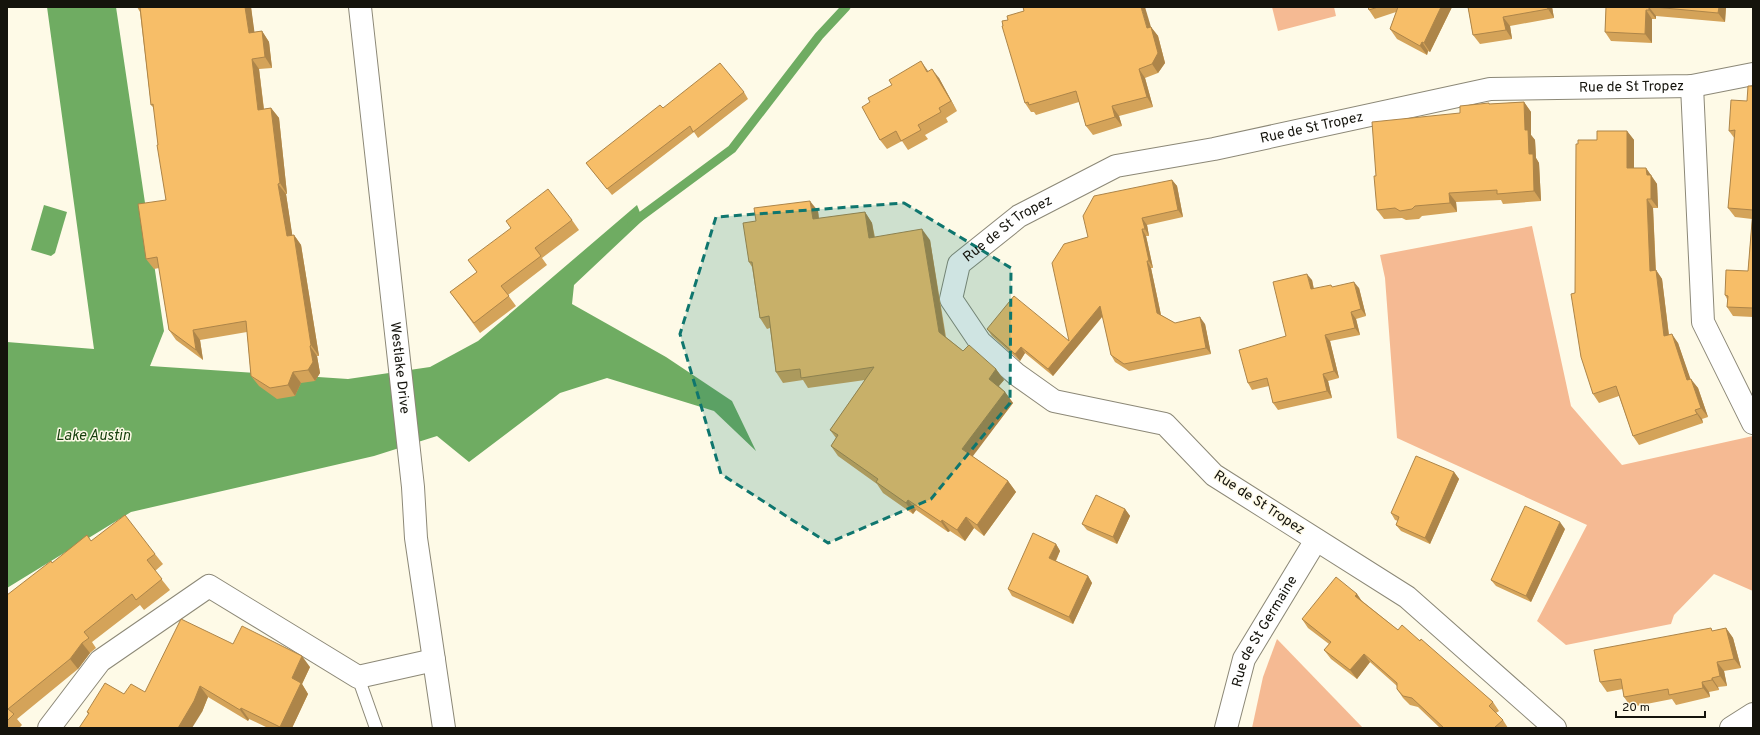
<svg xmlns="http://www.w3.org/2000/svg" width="1760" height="735" font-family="Overpass,sans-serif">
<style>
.green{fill:#f5ba93}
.water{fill:#6fac62}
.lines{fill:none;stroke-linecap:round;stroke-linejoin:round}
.stream{stroke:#6fac62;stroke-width:9}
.lane-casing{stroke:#8c8877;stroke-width:14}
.street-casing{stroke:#8c8877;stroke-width:24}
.lane{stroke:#fff;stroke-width:12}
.street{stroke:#fff;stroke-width:22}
.wall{fill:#d4a359}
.shaded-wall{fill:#ad8549}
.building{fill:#f7be68;stroke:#ad8549}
.marked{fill:#0f766e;fill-opacity:0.2;stroke:#0f766e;stroke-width:3;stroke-dasharray:8 5;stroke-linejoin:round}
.labels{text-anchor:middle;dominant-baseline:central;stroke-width:3;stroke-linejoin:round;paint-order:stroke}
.street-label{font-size:14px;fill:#14130c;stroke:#fefae7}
.water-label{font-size:15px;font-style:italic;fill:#163f0c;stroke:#fefae7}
</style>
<rect width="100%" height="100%" fill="#fefae7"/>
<g class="green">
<polygon points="1272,7 1334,7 1336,16 1278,31"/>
<polygon points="1532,226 1571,406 1622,465 1753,436 1753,591 1714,574 1674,615 1671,624 1566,645 1537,621 1587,525 1397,438 1385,278 1380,255"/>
<polygon points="1277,639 1363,728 1252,728 1263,677"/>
</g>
<g class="water">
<polygon points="47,7 116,7 164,331 150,366 348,379 430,367 478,341 637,205 643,220 574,285 572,304 666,357 732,401 756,451 714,411 607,378 560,393 469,462 437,436 374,456 131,512 7,588 7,342 94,349"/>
<polygon points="44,205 67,212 55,253 51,256 31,250"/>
</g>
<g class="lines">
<polyline class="stream" points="632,223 732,149 819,36 846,7"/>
<defs>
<polyline id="lane" points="358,677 376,728"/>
<g id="street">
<path id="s1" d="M360 7 413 487 416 538 444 728"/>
<polyline points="1692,86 1703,322 1753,423"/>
<polyline points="49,728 100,661 209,586 358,677 434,660"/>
<path id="s2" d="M1226 728 1244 659 1316 540"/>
<path id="s3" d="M1555 728 1407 597 1214 475 1165 424 1054 401 1016 374 980 342 951 299 959 264 1019 216 1116 166 1214 149 1490 89 1692 86 1753 74"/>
<polyline points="1731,728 1753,714"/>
</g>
</defs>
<use href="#lane" class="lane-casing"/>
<use href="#street" class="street-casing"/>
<use href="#lane" class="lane"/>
<use href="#street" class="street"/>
</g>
<g class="wall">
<polygon points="137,7 251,7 254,32 262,31 269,42 272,68 259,69 264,109 271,108 279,118 287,194 286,194 292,235 294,235 301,245 319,356 317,356 320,373 315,381 301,383 295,396 277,399 259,386 251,376 247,332 200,340 203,360 176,340 169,330 159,268 154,269 146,259 166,200 158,145 154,108 151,105 140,12"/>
<polygon points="1368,7 1452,7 1430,52 1428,51 1427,55 1397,39 1390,29 1396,12 1375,19 1369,10"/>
<polygon points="1468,7 1552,7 1554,18 1510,26 1512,39 1480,44 1473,35"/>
<polygon points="1606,7 1726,7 1725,22 1656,16 1656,19 1652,19 1652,43 1611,41 1605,32"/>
<polygon points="1024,11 1151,27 1158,36 1165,63 1158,73 1145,78 1153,107 1119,116 1122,126 1093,135 1086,126 1079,102 1036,115 1034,112 1031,112 1025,103 1003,26 1008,20"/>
<polygon points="928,71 939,78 957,111 946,118 948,122 925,135 928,139 908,150 902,141 887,149 880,140 870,102"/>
<polygon points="1753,86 1753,317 1733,316 1727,307 1727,299 1725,295 1748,271 1752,219 1735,217 1728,208 1735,139 1729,131 1747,101"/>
<polygon points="744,92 748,99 698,138 694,132 612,195 586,163 663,108"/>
<polygon points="1524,102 1531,112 1531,135 1535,140 1536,158 1539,163 1541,201 1503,204 1501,200 1456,202 1457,212 1422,216 1419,219 1406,220 1402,218 1384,219 1377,210 1376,176 1460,113 1490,104"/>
<polygon points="1627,131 1634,140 1634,168 1646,168 1657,184 1658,208 1653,208 1656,270 1662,279 1669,335 1678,343 1690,379 1698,388 1708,417 1702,419 1703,423 1639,445 1633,436 1619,396 1599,403 1593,394 1575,293 1597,140"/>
<polygon points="1172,180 1177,186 1183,217 1147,225 1149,236 1146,236 1153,268 1151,268 1161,315 1175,323 1205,324 1211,354 1129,371 1115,362 1111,355 1103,316 1053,376 1025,353 1020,361 992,336 987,329 1069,341 1088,237"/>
<polygon points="818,211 819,219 865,212 872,223 875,237 930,240 946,337 963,351 996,369 1004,380 999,386 1005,392 1013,403 972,456 1008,481 1016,492 984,536 974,528 965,541 950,531 948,532 916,510 913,514 883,493 877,484 838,456 831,446 836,438 830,430 865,380 808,388 803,380 783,383 776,372 770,328 767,329 760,318 752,267 749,262 756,221"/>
<polygon points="572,220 579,230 542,258 547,265 508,295 516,306 480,333 450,292 477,272 468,260"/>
<polygon points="1312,280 1314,289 1333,287 1359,288 1366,316 1356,319 1360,335 1330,341 1339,378 1328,381 1332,398 1278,410 1273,403 1269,386 1252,390 1248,383 1286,336"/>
<polygon points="1454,472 1459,479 1430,544 1401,531 1396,525 1398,521 1395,520 1391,513"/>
<polygon points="1125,509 1130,516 1117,544 1087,530 1082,524"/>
<polygon points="1565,529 1531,602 1496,586 1491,580"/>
<polygon points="91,541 155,554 163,564 155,571 170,590 144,610 140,605 92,642 96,648 90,653 78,669 17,719 22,725 19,728 7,728 7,595 52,563"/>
<polygon points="1056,544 1060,551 1056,561 1088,576 1092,583 1073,624 1012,596 1008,589"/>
<polygon points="1357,594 1361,600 1398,630 1420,641 1493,702 1499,711 1496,713 1503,720 1508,728 1440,728 1418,707 1410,705 1403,698 1397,689 1397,686 1370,662 1357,679 1331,659 1324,650 1329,644 1308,628 1302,619"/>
<polygon points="1726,628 1733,638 1741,668 1724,671 1727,686 1718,687 1719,690 1709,692 1710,697 1676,705 1672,699 1631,707 1624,697 1623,689 1607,692 1600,682 1713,631"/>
<polygon points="233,644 310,667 302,684 308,694 292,728 268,728 249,719 248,721 208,697 202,712 88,714 87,712 124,694 145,692"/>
</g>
<g class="shaded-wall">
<polygon points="245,7 251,7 256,43 249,33"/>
<polygon points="1141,7 1145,7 1154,37 1147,28"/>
<polygon points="1441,7 1452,7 1430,52 1424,43"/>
<polygon points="1547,7 1552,7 1554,18 1548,9"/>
<polygon points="1649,7 1656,16 1656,19 1649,10"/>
<polygon points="1719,7 1726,7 1725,22 1718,13"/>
<polygon points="1646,10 1652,19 1652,43 1645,34"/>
<polygon points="1503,17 1510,26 1512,39 1506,30"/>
<polygon points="1151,27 1158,36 1165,63 1158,73 1152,64"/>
<polygon points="262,31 269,42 272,68 265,57"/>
<polygon points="1422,42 1428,51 1427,55 1420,46"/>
<polygon points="252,59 259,69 265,120 258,110"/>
<polygon points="921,61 928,71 934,81 927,72"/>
<polygon points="932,69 939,78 957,111 951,101"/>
<polygon points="1139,69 1145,78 1153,107 1147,97"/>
<polygon points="1524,102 1531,112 1531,135 1535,140 1536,158 1539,163 1541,201 1534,191 1525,130"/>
<polygon points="1112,106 1119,116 1122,126 1115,117"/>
<polygon points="271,108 279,118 287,194 280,183"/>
<polygon points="1627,131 1634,140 1634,178 1627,168"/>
<polygon points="1646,168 1657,184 1658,208 1651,199 1647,175"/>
<polygon points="1172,180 1177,186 1183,217 1178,210"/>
<polygon points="278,184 286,194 294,246 287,236"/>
<polygon points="1449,193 1456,202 1457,212 1450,203"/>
<polygon points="1647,199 1653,208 1656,280 1650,271"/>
<polygon points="810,201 818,211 820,230 813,219"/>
<polygon points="865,212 872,223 876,249 869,238"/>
<polygon points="1142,218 1147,225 1149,236 1145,229"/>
<polygon points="922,229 930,240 946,342 939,332"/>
<polygon points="1142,229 1146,236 1153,268 1149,261"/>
<polygon points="294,235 301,245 319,356 311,345"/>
<polygon points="1147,261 1151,268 1162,320 1157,313"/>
<polygon points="1656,270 1662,279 1670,345 1664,336"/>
<polygon points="1307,274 1312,280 1315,296 1311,289"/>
<polygon points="1354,282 1359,288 1366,316 1361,309"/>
<polygon points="1100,306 1105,313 1053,376 1048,369"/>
<polygon points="1351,312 1356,319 1360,335 1355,328"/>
<polygon points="1200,317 1205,324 1211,354 1206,348"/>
<polygon points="193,330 200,340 203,360 196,350"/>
<polygon points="1672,334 1678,343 1694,389 1687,380"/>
<polygon points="1325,335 1330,341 1339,378 1334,371"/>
<polygon points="310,346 317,356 320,373 315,381 308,370"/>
<polygon points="1021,347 1025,353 1020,361 1015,354"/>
<polygon points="996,369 1004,380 996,389 989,379"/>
<polygon points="293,372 301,383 295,396 288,385"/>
<polygon points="1323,374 1328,381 1332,398 1327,391"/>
<polygon points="1691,379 1698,388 1708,417 1701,408"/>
<polygon points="1005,392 1013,403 970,460 962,449"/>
<polygon points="1695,410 1702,419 1703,423 1697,414"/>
<polygon points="1454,472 1459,479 1430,544 1425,538"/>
<polygon points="1008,481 1016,492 984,536 977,525"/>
<polygon points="908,500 916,510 913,514 906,503"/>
<polygon points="1125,509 1130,516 1117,544 1113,537"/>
<polygon points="966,517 974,528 965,541 957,530"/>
<polygon points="942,520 950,531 948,532 941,522"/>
<polygon points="1560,522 1565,529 1531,602 1526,596"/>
<polygon points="1056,544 1060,551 1054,564 1049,558"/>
<polygon points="1088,576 1092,583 1073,624 1069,617"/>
<polygon points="1357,594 1363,603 1355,596"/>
<polygon points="1726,628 1733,638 1741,668 1734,659"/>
<polygon points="82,643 90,653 78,669 70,659"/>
<polygon points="1364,654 1370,662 1357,679 1350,670"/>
<polygon points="302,656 310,667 302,684 308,694 292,728 281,728 280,727 292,678"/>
<polygon points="1717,662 1724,671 1727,686 1720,676"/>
<polygon points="1712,678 1718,687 1719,690 1712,680"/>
<polygon points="1702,682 1709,692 1710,697 1703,688"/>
<polygon points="200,686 208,697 202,712 192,728 178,728"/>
<polygon points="241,708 249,719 248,721 240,710"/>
</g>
<g class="building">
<polygon points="140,7 245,7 249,33 262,31 265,57 252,59 258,110 271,108 280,183 278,184 287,236 294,235 311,345 310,346 313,362 308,370 293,372 288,385 270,388 251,376 246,321 193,330 196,350 169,330 157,257 146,259 138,204 166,200 157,145 158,145 153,104 151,105"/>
<polygon points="1023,7 1141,7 1147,28 1151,27 1158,53 1152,64 1139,69 1147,97 1112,106 1115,117 1086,126 1076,91 1029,105 1028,102 1025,103 1002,26 1003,26 1002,21 1008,20 1007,16 1024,11"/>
<polygon points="1368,7 1378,7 1369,10"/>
<polygon points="1398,7 1441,7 1424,43 1422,42 1420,46 1390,29"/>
<polygon points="1468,7 1547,7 1548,9 1503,17 1506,30 1473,35"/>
<polygon points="1606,7 1649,7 1649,10 1646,10 1645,34 1605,32"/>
<polygon points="1654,7 1719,7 1718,13"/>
<polygon points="921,61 927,72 932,69 951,101 939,108 941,112 918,125 921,130 901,141 896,131 880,140 862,107 870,102 868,98 892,85 889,80"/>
<polygon points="720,63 744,92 693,132 690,126 607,189 586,163 660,105 663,108"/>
<polygon points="1748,86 1753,86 1753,308 1727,307 1728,296 1725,295 1726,270 1748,271 1753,210 1728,208 1735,130 1729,131 1731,100 1747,101"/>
<polygon points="1524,102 1525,130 1528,130 1529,154 1533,154 1534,191 1497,194 1497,190 1449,193 1450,203 1415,206 1412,209 1400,211 1395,208 1377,210 1374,176 1376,176 1372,122 1460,113 1460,106 1489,103 1489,104"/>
<polygon points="1597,131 1627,131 1627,168 1646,168 1647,175 1651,175 1651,199 1647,199 1650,271 1656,270 1664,336 1672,334 1687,380 1691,379 1701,408 1695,410 1697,414 1633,436 1616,386 1593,394 1581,357 1571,294 1575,293 1576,144 1578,144 1578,140 1597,140"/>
<polygon points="1172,180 1178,210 1142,218 1145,229 1142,229 1149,261 1147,261 1157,313 1175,323 1200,317 1206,348 1124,364 1111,355 1100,306 1048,369 1021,347 1015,354 987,329 1014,296 1069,341 1052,263 1064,244 1088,237 1083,216 1094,196"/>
<polygon points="548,189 572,220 535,248 541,256 501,286 509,296 474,323 450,292 477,272 468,260 511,228 506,221"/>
<polygon points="810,201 813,219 865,212 869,238 922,229 939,332 963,351 969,345 996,369 989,379 1005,392 962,449 1008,481 977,525 966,517 957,530 942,520 941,522 908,500 906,503 876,482 878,479 831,446 838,435 830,430 874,367 801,378 800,369 776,372 769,316 760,318 752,262 749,262 743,223 756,221 754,208"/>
<polygon points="1307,274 1311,289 1331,285 1332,287 1354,282 1361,309 1351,312 1355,328 1325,335 1334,371 1323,374 1327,391 1273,403 1267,378 1248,383 1239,350 1286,336 1273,282"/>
<polygon points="1416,456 1454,472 1425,538 1396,525 1399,517 1391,513"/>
<polygon points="1096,495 1125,509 1113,537 1082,524"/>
<polygon points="1525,506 1560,522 1526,596 1491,580"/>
<polygon points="125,515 155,554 147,560 162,579 136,600 132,594 84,632 89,638 82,643 70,659 8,709 14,714 7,721 7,595 51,561 52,563 87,535 91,541"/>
<polygon points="1033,533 1056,544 1049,558 1088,576 1069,617 1008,589"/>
<polygon points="1336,577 1357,594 1355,596 1398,630 1402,625 1420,641 1421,639 1493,702 1489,706 1503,720 1494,728 1444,728 1412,698 1403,696 1397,689 1397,683 1364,654 1350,670 1324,650 1331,642 1302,619"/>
<polygon points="181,619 233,644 242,626 302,656 292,678 301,683 280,727 241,708 240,710 200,686 194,701 178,728 79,728 89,713 87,712 105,683 124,694 131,684 145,692"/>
<polygon points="1711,628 1712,631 1726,628 1734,659 1717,662 1720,676 1712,678 1712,680 1702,682 1703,688 1669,695 1668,689 1624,697 1621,679 1600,682 1594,650"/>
</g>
<path class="marked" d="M904 203 1011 268 1010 403 931 499 828 543 721 474 680 334 716 217Z"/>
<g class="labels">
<g class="street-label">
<text stroke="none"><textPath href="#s3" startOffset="1502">Rue de St Tropez</textPath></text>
<text stroke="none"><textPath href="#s3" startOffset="1178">Rue de St Tropez</textPath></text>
<text stroke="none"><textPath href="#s3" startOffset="853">Rue de St Tropez</textPath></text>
<text stroke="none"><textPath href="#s1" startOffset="363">Westlake Drive</textPath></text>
<text transform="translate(1259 503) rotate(33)">Rue de St Tropez</text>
<text stroke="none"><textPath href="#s2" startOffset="105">Rue de St Germaine</textPath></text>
</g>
<g class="water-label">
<text x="93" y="436">Lake Austin</text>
</g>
</g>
<rect width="1760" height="735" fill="none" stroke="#14130c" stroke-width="16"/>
<path d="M1616 711v6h89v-6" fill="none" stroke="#14130c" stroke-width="2"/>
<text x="1622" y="711" font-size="12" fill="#14130c" stroke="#fefae7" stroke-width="3" paint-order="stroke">20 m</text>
</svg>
